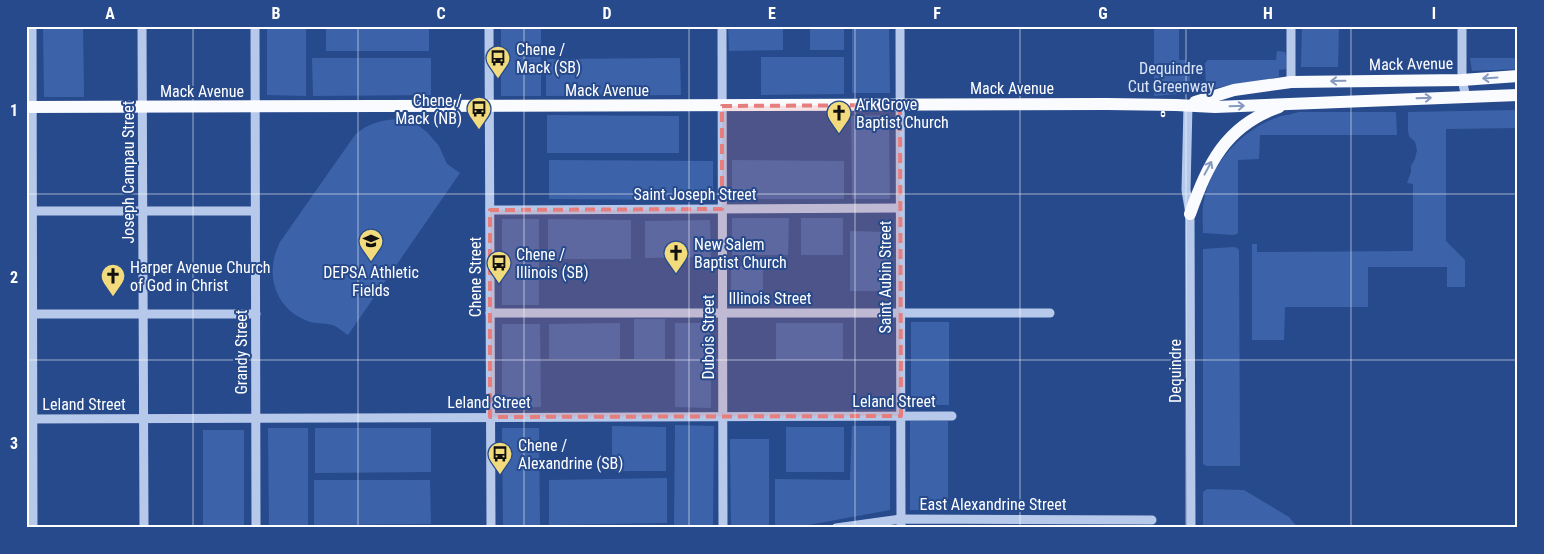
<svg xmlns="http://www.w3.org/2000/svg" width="1544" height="554" font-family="'Roboto Condensed',sans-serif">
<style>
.green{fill:#3c63a9}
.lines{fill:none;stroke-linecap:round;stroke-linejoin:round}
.minor{stroke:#b7c9ea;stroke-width:9}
.major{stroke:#fafbff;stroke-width:12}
.rail-casing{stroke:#fff;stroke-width:4.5}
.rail{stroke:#274a8c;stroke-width:2.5;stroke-dasharray:8;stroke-linecap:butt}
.oneway{stroke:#869ac0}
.marked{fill:#e67e7e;fill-opacity:0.2;stroke:#e67e7e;stroke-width:4;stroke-dasharray:10 6;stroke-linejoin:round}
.grid{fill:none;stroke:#fff;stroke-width:1;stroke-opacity:0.55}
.labels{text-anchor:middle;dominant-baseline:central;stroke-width:4;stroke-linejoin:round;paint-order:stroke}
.poi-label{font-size:16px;fill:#fff;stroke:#274a8c;text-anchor:start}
.street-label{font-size:16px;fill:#fff;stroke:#274a8c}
.park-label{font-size:16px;fill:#dbe5f8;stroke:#274a8c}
.neatline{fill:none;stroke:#fff;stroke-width:2}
.grid-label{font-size:16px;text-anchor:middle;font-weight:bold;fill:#fff}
</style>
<rect width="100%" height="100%" fill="#274a8c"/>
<g class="green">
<polygon points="43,26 83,26 84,97 44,97"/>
<polygon points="267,26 306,26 306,96 267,95"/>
<rect x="326" y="26" width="103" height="25"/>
<rect x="501" y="26" width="40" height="70"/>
<polygon points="728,26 783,26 783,50 729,51"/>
<rect x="810" y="26" width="34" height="24"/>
<polygon points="852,26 889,26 890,93 852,93"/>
<polygon points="1154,26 1179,26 1179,60 1185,60 1190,64 1190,93 1154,96"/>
<polygon points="1302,26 1339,26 1338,67 1301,67"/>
<polygon points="1277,51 1285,52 1286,56 1286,69 1279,70 1279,77 1209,89 1206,87 1205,63 1208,60 1276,60"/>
<polygon points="761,57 844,57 844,94 761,95"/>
<polygon points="312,58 431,58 431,95 313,96"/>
<polygon points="680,58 681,95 546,96 546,59"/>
<polygon points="1470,58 1518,58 1518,69 1472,71"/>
<polygon points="1518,110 1518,128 1446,129 1446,241 1465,260 1465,287 1447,287 1447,267 1368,267 1368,307 1285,307 1284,340 1252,340 1252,244 1257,244 1257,252 1413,251 1413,184 1407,183 1411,172 1411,166 1415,159 1417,150 1415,142 1409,136 1408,131 1408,112"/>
<path d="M1299 112H1396L1397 135H1260L1259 159 1238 160V233L1234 235 1203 233C1203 224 1202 215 1203 206 1209 165 1241 129 1281 116 1287 115 1293 114 1299 112Z"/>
<polygon points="547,115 679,116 679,153 547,153"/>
<polygon points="889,115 890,199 852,199 851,116"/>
<path d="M399 119 419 126 427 132 439 146 447 164 460 173 348 335C343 332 337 326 332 325 323 322 316 325 305 320 273 306 265 272 280 242L355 135C368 123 381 120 399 119Z"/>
<polygon points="549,160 713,161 713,200 549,199"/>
<polygon points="732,160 844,161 844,199 732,199"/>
<polygon points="732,218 789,218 788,255 732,255"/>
<rect x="801" y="218" width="42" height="37"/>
<rect x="502" y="219" width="37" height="86"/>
<polygon points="548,219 631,220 631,259 548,259"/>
<polygon points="710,220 711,257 645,258 645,221"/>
<polygon points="850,231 889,232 889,291 850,291"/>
<polygon points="1234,247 1237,248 1239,250 1240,466 1207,466 1203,464 1203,249"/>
<rect x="731" y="266" width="32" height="38"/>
<rect x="634" y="319" width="31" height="40"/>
<rect x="911" y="322" width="38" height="83"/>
<polygon points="620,323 620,359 549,359 549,324"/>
<polygon points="675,323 711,323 711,408 675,407"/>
<rect x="776" y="323" width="67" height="37"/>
<polygon points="502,324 540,324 541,407 502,408"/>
<rect x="910" y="421" width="38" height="89"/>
<polygon points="675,425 714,426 713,525 674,525"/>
<polygon points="612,426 666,427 666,471 612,471"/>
<polygon points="852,426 890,426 890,510 803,526 775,526 775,479 850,480"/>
<rect x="786" y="427" width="58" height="45"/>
<polygon points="268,428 308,428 308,525 269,525"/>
<polygon points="315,428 431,428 431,472 315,473"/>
<polygon points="502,428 539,428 540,527 503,527"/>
<rect x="203" y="430" width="41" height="98"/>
<polygon points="730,439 769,439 769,526 731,526"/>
<polygon points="667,478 667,523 549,525 549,480"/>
<polygon points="314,480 430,480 431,524 314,525"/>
<polygon points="1207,489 1244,490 1289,517 1298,528 1203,528 1203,492"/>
</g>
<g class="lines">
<g class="minor">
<polyline points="32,26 33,528"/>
<polyline points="142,26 144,528"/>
<polyline points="255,26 256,528"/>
<polyline points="489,26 491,528"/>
<polyline points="722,26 723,528"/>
<polyline points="900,26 901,528"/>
<polyline points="1291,26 1291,82"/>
<polyline points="1462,26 1462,80 1466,97"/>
<polyline points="1188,105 1186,190 1190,214 1191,528"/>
<polyline points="490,210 900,208"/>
<polyline points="28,211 255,211"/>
<polyline points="490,313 1050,313"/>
<polyline points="26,314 256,314"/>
<polyline points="26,419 952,416"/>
<polyline points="836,528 901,519 1152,520"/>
</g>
<g class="major">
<polyline points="1195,102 1234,90 1291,82 1462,80 1518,76"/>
<polyline points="26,107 1107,104 1176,105 1215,107 1518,95"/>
<path d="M1190 214C1208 164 1225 126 1279 107"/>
</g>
<defs>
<polyline id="rail" points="1163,113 1163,115"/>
</defs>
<use href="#rail" class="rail-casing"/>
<use href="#rail" class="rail"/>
</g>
<defs><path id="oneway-shaft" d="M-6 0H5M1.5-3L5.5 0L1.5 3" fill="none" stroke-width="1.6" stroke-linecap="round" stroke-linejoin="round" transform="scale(1.25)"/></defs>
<g class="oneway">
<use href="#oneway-shaft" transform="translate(1490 78) rotate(176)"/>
<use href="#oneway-shaft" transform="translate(1338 81) rotate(179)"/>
<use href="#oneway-shaft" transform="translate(1424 98) rotate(-2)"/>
<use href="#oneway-shaft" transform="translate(1237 106) rotate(-2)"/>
<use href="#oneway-shaft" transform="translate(1208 168) rotate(-62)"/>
</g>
<path class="marked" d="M900 105 901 416 490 417V210L722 209V106Z"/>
<path class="grid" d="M193 26V528M358 26V528M524 26V528M689 26V528M855 26V528M1020 26V528M1186 26V528M1351 26V528M26 194H1518M26 360H1518"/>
<defs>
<symbol id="bus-pin" viewBox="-11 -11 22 30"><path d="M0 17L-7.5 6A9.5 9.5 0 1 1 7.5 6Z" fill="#f2db7c" stroke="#274a8c"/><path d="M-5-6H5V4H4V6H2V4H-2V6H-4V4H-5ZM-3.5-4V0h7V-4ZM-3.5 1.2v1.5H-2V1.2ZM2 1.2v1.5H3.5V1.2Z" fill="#111"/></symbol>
<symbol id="church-pin" viewBox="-11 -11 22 30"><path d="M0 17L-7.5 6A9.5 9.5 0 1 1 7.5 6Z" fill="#f2db7c" stroke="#274a8c"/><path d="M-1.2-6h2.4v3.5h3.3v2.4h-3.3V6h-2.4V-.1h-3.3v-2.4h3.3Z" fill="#111"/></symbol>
<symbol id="school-pin" viewBox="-11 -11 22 30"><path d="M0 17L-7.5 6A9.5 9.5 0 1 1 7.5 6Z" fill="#f2db7c" stroke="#274a8c"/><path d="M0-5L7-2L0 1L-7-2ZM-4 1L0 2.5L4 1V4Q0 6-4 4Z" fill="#111"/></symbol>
</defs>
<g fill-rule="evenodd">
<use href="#bus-pin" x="484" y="44" width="28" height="38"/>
<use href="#bus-pin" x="465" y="95" width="28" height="38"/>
<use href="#church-pin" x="825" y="99" width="28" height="38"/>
<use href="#school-pin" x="357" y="227" width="28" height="38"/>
<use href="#church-pin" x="662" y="239" width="28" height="38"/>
<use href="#bus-pin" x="485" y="249" width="28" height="38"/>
<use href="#church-pin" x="99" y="262" width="28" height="38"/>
<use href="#bus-pin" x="486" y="440" width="28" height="38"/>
</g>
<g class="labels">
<g class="poi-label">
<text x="516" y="49">Chene /<tspan x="516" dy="18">Mack (SB)</tspan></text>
<text x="462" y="100" text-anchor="end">Chene /<tspan x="462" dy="18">Mack (NB)</tspan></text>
<text x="856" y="104">Ark Grove<tspan x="856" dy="18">Baptist Church</tspan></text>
<text x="694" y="244">New Salem<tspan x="694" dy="18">Baptist Church</tspan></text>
<text x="516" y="254">Chene /<tspan x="516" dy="18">Illinois (SB)</tspan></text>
<text x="130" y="267">Harper Avenue Church<tspan x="130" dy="18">of God in Christ</tspan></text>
<text x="371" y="272" text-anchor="middle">DEPSA Athletic<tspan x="371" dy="18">Fields</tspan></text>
<text x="518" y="445">Chene /<tspan x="518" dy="18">Alexandrine (SB)</tspan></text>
</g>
<g class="street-label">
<text transform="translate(1411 64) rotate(-1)">Mack Avenue</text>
<text x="1012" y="88">Mack Avenue</text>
<text x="607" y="90">Mack Avenue</text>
<text x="202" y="91">Mack Avenue</text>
<text transform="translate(128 172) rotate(-90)">Joseph Campau Street</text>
<text x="695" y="194">Saint Joseph Street</text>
<text transform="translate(475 277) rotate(-90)">Chene Street</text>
<text transform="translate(885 277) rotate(-90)">Saint Aubin Street</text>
<text x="770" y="298">Illinois Street</text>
<text transform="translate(708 337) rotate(-90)">Dubois Street</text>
<text transform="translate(241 352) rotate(-90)">Grandy Street</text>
<text transform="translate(1175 371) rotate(-90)">Dequindre</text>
<text x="894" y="401">Leland Street</text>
<text x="489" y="402">Leland Street</text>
<text x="84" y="404">Leland Street</text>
<text x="993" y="504">East Alexandrine Street</text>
</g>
<g class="park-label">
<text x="1171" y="68">Dequindre<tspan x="1171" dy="18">Cut Greenway</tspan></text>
</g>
</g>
<rect width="1544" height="554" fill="none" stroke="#274a8c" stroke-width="55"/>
<rect x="28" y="28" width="1488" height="498" class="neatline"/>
<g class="grid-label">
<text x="110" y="19">A</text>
<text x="276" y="19">B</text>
<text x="441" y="19">C</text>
<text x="607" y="19">D</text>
<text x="772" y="19">E</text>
<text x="937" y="19">F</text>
<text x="1103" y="19">G</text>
<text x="1268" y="19">H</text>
<text x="1434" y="19">I</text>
<text x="14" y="116">1</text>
<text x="14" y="283">2</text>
<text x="14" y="449">3</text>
</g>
</svg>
